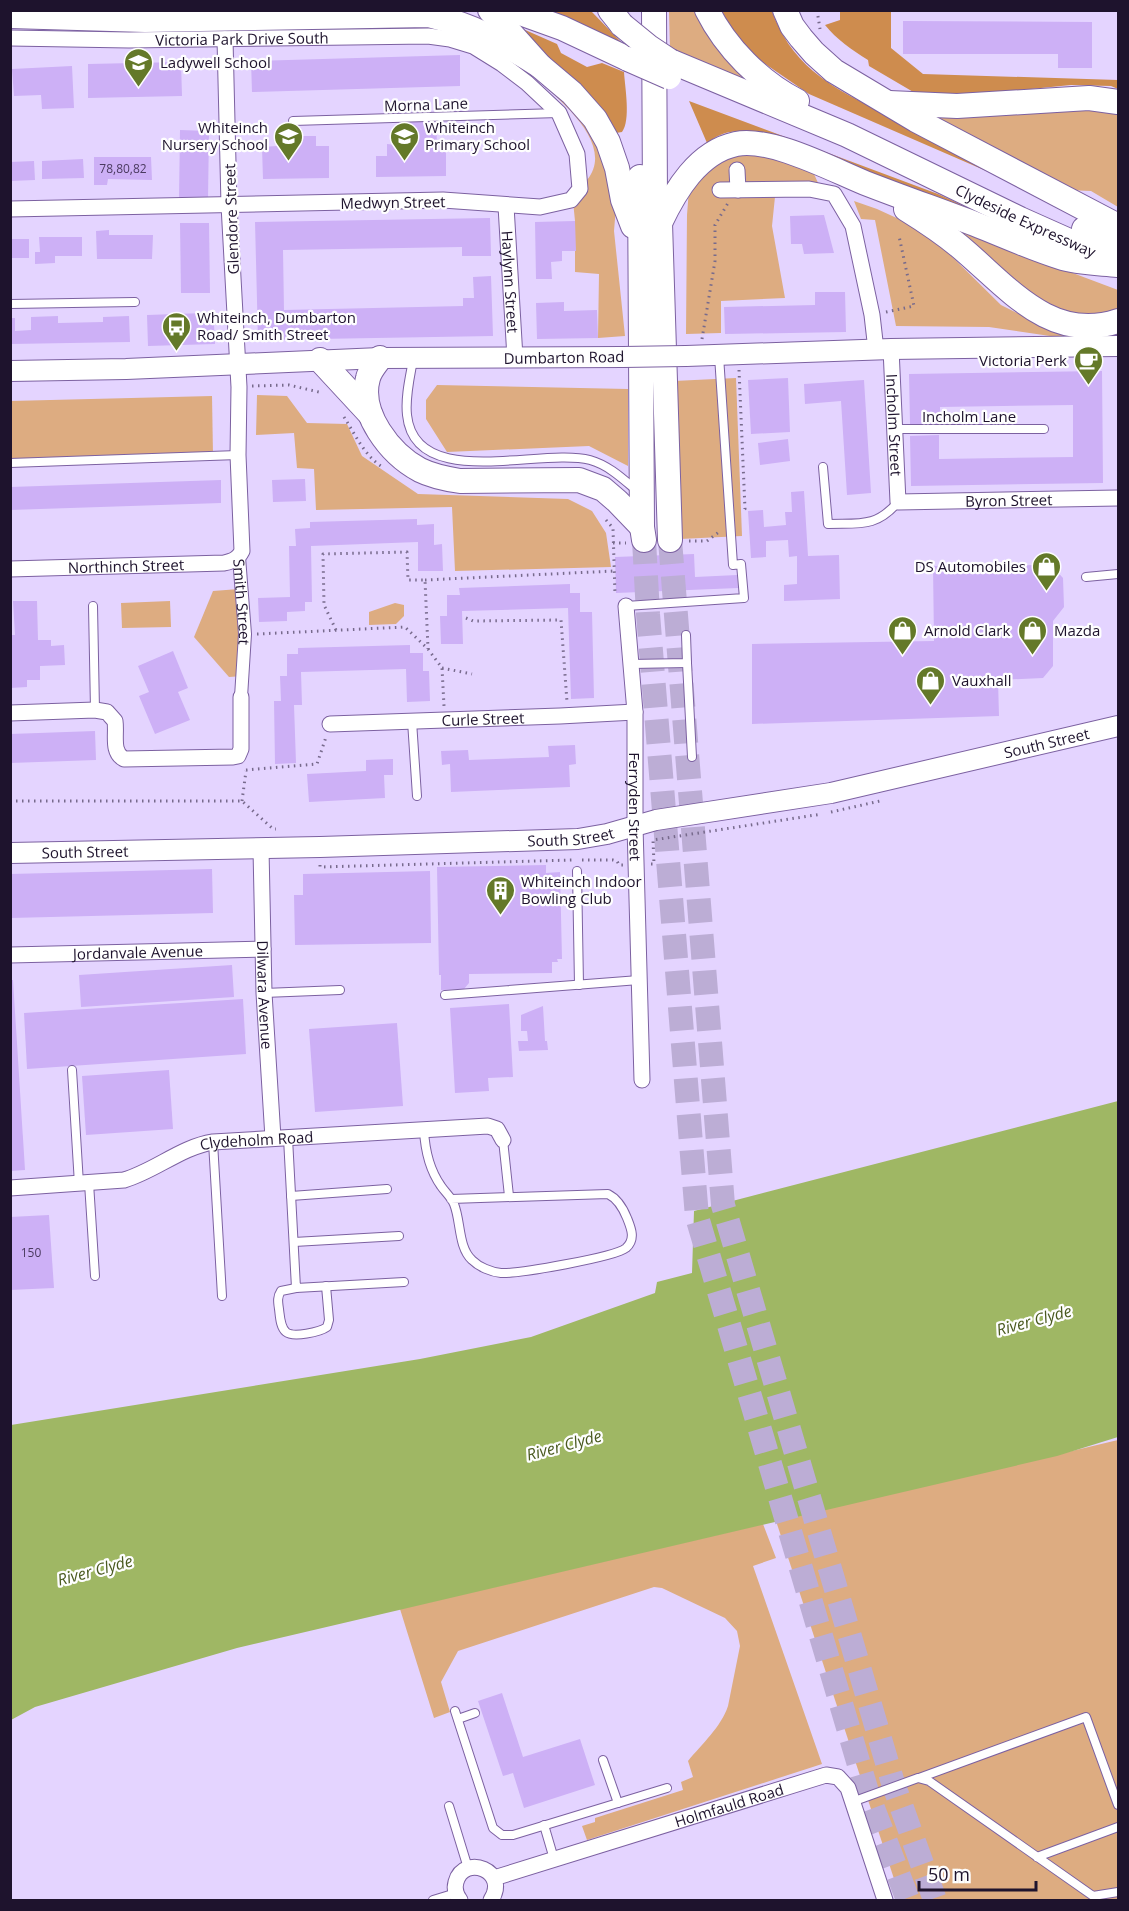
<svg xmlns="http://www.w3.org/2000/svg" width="1129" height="1911" font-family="'Open Sans',sans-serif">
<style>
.green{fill:#ddac81}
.forest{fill:#ce8c4e}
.water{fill:#9fb764}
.building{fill:#cdb0f6}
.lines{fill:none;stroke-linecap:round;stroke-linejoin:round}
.primary-tunnel{stroke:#bcadd5;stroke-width:24;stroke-dasharray:24 12;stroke-linecap:butt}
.service-casing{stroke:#7c61a1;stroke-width:10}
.pedestrian-casing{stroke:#7c61a1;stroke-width:14}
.minor-casing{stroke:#7c61a1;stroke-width:17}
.tertiary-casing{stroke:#7c61a1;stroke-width:22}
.primary-casing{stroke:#7c61a1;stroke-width:26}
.path{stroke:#776a8c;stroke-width:3;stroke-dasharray:1.5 4.5;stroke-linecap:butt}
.service{stroke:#fff;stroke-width:8}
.pedestrian{stroke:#fff;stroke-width:12}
.minor{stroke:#fff;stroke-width:15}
.tertiary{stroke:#fff;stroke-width:20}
.primary{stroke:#fff;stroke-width:24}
.tertiary-bridge-casing{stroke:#7c61a1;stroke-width:22;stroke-linecap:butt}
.primary-bridge-casing{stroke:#7c61a1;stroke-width:26;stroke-linecap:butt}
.tertiary-bridge{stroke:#fff;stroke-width:20}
.primary-bridge{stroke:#fff;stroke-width:24}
.labels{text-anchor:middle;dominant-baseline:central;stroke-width:4.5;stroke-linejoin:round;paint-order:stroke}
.number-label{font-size:12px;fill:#4a3a5f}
.street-label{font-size:15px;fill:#1e132d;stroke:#fefefe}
.poi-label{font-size:15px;fill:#1e132d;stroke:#fefefe;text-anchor:start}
.water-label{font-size:16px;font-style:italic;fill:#49591e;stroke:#fefefe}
</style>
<rect width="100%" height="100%" fill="#e4d4ff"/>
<g class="green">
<polygon points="669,11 695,11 788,104 670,50"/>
<path d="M532 75 576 107 595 136 616 207 614 231 625 336 598 338 599 274 575 272V221L572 191C577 187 583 184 587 180 617 143 556 97 532 75Z"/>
<polygon points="1118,108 1118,207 1091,191 1067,190 926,114"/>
<polygon points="751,151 784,157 814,174 819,185 776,187 772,226 785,298 721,301 721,333 686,334 687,215 689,189 708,166"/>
<polygon points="854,201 877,209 927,232 1001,305 1053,331 1118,329 1118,338 1050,336 989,327 896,326 875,220 861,219"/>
<polygon points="953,228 1118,290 1118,310 1116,312 1072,317 1038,305"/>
<polygon points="736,378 742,536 680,539 674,381"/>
<polygon points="437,385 628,389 628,466 589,446 447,452 426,419 426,400"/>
<polygon points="257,395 287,396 307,423 347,424 362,456 418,494 568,499 592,511 606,533 611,567 455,571 452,507 316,510 314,469 297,468 294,433 256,435"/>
<polygon points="212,396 213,455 11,461 10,401"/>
<polygon points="239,589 243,676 229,677 194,637 213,591"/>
<polygon points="170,601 171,627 122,628 121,603"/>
<polygon points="395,603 404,605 404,616 396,624 369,625 369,612"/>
<polygon points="1118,1440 1118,1900 901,1900 776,1521"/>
<path d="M763 1524 776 1558 753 1566 822 1764 587 1840 582 1826 595 1822V1818L683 1790 681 1782 693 1777 688 1761C702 1744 721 1727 728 1706L740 1646 737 1631 725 1618 662 1588 654 1587 458 1651 441 1682 450 1712 434 1718 400 1609Z"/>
</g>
<g class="forest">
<polygon points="542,11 591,11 622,43"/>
<path d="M719 11H772C780 34 794 55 813 71 835 90 864 103 889 116 928 137 968 159 1007 180L809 94 761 61 741 42Z"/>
<path d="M840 11H891V48L923 74 1118 80V89L1111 86 1071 85 969 95 915 93 869 66 868 60C852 50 836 39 825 25L840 20Z"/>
<path d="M523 29 557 44 561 53 587 67 602 63 624 72C625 88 631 120 622 132L616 133Z"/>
<path d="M689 101 938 194 1039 240 747 133C731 129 719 134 707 143Z"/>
</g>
<polygon class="water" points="1118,1101 1118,1437 1057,1456 237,1648 35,1707 11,1720 11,1425 420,1359 531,1337 655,1293 657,1282 692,1273 694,1211"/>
<g class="building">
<polygon points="903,21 1092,22 1092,68 1058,68 1058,54 903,54"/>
<polygon points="460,55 460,86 252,92 251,61"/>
<polygon points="181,62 182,96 88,98 88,64"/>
<polygon points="72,66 74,108 42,109 41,95 14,96 12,69"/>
<polygon points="398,122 436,122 437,144 446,144 446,176 376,177 376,156 387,156 387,144 398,145"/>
<polygon points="180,130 209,131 208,199 179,199"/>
<polygon points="277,136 316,136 316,146 329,146 329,178 263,179 262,147 277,146"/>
<polygon points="94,157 151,157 152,180 108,179 107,185 94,185"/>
<polygon points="83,159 84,178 42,179 42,161"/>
<polygon points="34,161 35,180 10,181 10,162"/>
<polygon points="824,215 834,253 804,254 802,244 791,244 790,216"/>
<polygon points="490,218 491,256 462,256 462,247 283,250 284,310 463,306 463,298 474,298 473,277 491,276 493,336 258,340 255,222"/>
<polygon points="575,221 576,251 562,251 562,261 551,262 552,279 536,279 535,222"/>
<polygon points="180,223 209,223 210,293 181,293"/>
<polygon points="109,230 109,235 153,235 152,259 97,259 96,231"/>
<polygon points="39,237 82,237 82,256 55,256 55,263 35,264 35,252 40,252"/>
<rect x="10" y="239" width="19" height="19"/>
<polygon points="815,292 845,292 846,332 725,334 724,307 815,305"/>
<polygon points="564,302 564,311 597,310 598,338 537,339 536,303"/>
<polygon points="204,313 204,324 214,324 215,344 148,346 147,315"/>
<polygon points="58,316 58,323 103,322 103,317 129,316 130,342 10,344 10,318 15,318 15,331 31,330 31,317"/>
<polygon points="1102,371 1103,483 911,486 910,436 939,435 939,459 1073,457 1073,405 940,407 940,424 910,424 909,374"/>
<polygon points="788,378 790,432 751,434 748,380"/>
<polygon points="864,380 871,493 847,495 841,401 805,404 804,384"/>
<polygon points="788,439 790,461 760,465 758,443"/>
<polygon points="305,479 306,501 273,502 272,480"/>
<polygon points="221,480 221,503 10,510 10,487"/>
<polygon points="804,491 808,556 839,555 840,599 784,601 784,585 797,584 797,556 789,557 788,540 766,541 766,557 751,558 748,511 763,510 764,527 786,525 785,512 792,512 791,492"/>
<polygon points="417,519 417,525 434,524 434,545 442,544 443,571 418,571 418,542 311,546 312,602 305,602 305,611 287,612 287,621 259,622 258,598 290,597 289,546 296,546 295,529 310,528 310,522"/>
<polygon points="694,554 695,577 737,575 738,588 616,593 615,557"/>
<polygon points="1051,565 1063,578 1064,607 1053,621 1053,666 1043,678 998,680 999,716 752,724 752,644 934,641 933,566"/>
<polygon points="570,584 570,593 580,593 580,612 592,612 594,698 571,699 568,608 462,611 463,644 441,644 440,616 447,616 447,595 460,595 459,588"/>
<polygon points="13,601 37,601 38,640 51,640 51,646 64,645 65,665 40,666 40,680 27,680 27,687 10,688 10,635 15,635"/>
<polygon points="410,645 410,653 423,653 423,671 429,671 430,701 407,702 406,669 301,672 302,705 294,705 296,763 275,764 274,701 281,701 280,676 287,676 287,654 298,654 298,648"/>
<polygon points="173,651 188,688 178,692 190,720 155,734 139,696 149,692 138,666"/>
<polygon points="95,731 96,760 10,763 10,734"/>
<polygon points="575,745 576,764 569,765 570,787 451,792 450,764 442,765 441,751 468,750 469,760 549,757 548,746"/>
<polygon points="393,759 393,775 384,775 385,798 309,802 307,774 366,771 366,760"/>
<polygon points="546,865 546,873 560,872 562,959 557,959 558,962 552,962 552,973 469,974 469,983 464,989 441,990 441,975 439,975 437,867"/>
<polygon points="212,869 213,913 10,918 10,874"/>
<polygon points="430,871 431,943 295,945 294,895 303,895 303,874"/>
<polygon points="232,965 234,997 81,1007 79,975"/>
<polygon points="10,980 13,980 25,1170 10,1171"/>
<polygon points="243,999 246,1054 27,1069 24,1013"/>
<polygon points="509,1004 513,1077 488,1078 489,1091 455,1093 450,1008"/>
<polygon points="543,1006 545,1041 547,1041 548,1050 519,1051 518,1041 528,1041 527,1031 521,1031 521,1015"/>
<polygon points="397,1023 403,1106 315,1112 309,1029"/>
<polygon points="169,1070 173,1129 86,1135 82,1076"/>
<polygon points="49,1215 54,1288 10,1290 10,1217"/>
<polygon points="502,1693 523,1757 580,1739 595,1785 524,1808 513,1773 503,1776 478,1701"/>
</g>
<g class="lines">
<g class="primary-tunnel">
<polyline points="644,540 648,614 697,1217 868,1795 908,1900"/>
<polyline points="670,540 723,1205 893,1783 935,1900"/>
</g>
<defs>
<g id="service">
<polyline points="293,121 559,113"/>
<polyline points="10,304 135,302"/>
<path d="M413 360C410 377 405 397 407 415 415 492 541 447 590 460 608 465 622 478 636 490"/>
<polyline points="894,429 1044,429"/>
<polyline points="10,463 238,455"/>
<path d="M823 467 828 524C859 523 876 528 898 502"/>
<polyline points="1086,577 1118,574"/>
<polyline points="93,606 95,710"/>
<polyline points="626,606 744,598 741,564 733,565 719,356"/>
<polyline points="687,663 692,757"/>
<polyline points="631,664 687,663 686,635"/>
<polyline points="412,721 417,796"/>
<polyline points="577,871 579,985"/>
<polyline points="264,993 340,990"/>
<polyline points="445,995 639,980"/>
<polyline points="72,1070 79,1184"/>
<path d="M424 1130C425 1150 429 1169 441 1186 445 1192 451 1197 454 1204 461 1221 458 1247 472 1260 479 1267 491 1272 501 1273 518 1274 615 1257 626 1248 636 1239 631 1228 627 1218 623 1208 618 1199 608 1194L451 1199"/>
<polyline points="288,1138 296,1288 404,1282"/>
<polyline points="503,1140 509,1196"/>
<polyline points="213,1142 222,1296"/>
<polyline points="89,1183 95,1276"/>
<polyline points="291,1196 387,1189"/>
<polyline points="294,1242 399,1236"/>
<path d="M296 1288 281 1291C277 1297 278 1302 279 1309 280 1316 280 1327 286 1332 293 1338 320 1332 327 1327L329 1320 326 1286"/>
<polyline points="455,1711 493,1828 502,1835 513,1835 667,1788"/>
<polyline points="458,1719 475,1713"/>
<polyline points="603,1760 618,1803"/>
<polyline points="919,1778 1086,1717 1118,1805"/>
<polyline points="852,1802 918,1778 929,1781 1093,1896 1118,1892"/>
<polyline points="449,1806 468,1868"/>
<polyline points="544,1825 554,1859"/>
<polyline points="1037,1857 1118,1827"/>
<polyline points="433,1900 456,1893"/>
</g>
<g id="pedestrian">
<path id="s1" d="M239 557 245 634 241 697"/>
</g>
<g id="minor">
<path id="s2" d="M10 38 129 40 428 36 450 39 473 46 502 64 527 83 559 113 577 154 580 189 571 200 540 207 443 200 10 209"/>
<polyline points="737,170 738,190"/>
<polyline points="720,190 809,189 834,194 853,226 872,315 876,350"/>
<path id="s3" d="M506 206 515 358"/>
<path id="s4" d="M891 349 898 502 1118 498"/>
<path id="s5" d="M10 569 224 563C233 561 238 559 242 551L238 455 239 387 229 205 225 39"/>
<path id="s6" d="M626 606 635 712V826L642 1080"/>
<path d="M10 713 95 710 107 712 115 721C117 734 111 752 124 759L233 757 238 756 241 749V697"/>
<path id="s7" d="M330 724 560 716 635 712"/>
<path id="s8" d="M261 849 264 993 273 1138"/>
<path id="s9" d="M10 955 263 949"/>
<path id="s10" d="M10 1188 124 1180C155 1171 181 1147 213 1142L488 1126 497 1129 503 1140"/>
<path id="s11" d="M494 1878 826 1775 838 1777 848 1788 885 1900"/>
<path d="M460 1900C456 1895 454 1889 456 1882 464 1853 510 1871 491 1900"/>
</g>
<g id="tertiary">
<polyline points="686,356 891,349 1118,346"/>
<polyline points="10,371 126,369 380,358 623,357"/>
<path id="s12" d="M10 853 320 847 578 839 607 834 656 820 831 793 1118 726"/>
</g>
<g id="primary">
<polyline points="490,10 540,66 572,93 595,119 608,142 617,168 623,200 633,226"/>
<polyline points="512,10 562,28 628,59"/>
<polyline points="610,10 622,25"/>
<polyline points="654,10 655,200 660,223 670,540"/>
<path d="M707 10C726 48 760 82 797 101"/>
<polyline points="785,10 792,26 801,38 814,53 834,71 916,120 1118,226"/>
<path d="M10 16 145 20 429 15C474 26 501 41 540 66"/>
<path id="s13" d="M670 61 847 135 1020 219 1103 256"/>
<polyline points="889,103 957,106 1089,98 1118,102"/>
<polyline points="640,177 642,527 644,540"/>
<path d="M906 209C927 222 948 236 966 252 1010 290 1053 343 1118 321"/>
<path d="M660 223C675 191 698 152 736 144 771 137 831 169 865 183 901 197 938 210 975 224 1003 235 1031 248 1060 257 1078 263 1100 263 1118 265"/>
<polyline points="1084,229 1118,245"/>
<path d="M380 358C376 364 370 370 368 378 358 413 390 454 420 470 432 476 447 479 460 481L579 480 603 489 617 501 642 527"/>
<polyline points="320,360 370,414"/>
</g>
</defs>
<use href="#service" class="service-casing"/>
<use href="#pedestrian" class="pedestrian-casing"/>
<use href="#minor" class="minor-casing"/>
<use href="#tertiary" class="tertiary-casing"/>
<use href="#primary" class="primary-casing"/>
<g class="path">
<polyline points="817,10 820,29"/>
<polyline points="886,312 914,306 899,236"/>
<polyline points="702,339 715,261 715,225 728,203"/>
<polyline points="739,370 745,509 742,512"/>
<polyline points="252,386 289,385 323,393"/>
<path d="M344 417C355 434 364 455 381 466"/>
<polyline points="606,520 613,528 615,595"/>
<polyline points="689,541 707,541 719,532"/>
<polyline points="613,543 626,543"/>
<polyline points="425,580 614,571"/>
<polyline points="466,618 473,621 561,620 567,702"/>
<polyline points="336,630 324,605 323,554 407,552 408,580 425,580 428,649"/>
<polyline points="257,634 405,627 428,649 442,668 444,706"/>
<polyline points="442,668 472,674"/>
<polyline points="246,770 317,764 326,737"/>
<polyline points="10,801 242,801 273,829 276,829"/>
<polyline points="242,801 246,771"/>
<polyline points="831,812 880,801"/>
<polyline points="582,860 613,860 617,861 619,865 623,865"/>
<polyline points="651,864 654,864 653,840 822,814"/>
<polyline points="320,865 320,867 572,860"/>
</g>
<use href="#service" class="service"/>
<use href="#pedestrian" class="pedestrian"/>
<use href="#minor" class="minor"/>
<use href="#tertiary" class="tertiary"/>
<use href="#primary" class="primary"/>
<defs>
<polyline id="tertiary-bridge" points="623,357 686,356"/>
<g id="primary-bridge">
<polyline points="622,25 649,47 670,61"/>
<polyline points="628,59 669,77"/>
</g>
</defs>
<use href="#tertiary-bridge" class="tertiary-bridge-casing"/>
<use href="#primary-bridge" class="primary-bridge-casing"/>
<use href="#tertiary-bridge" class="tertiary-bridge"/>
<use href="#primary-bridge" class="primary-bridge"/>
</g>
<defs>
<symbol id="school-pin" viewBox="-11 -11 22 30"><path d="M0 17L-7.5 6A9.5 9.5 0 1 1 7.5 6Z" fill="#647929" stroke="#fefefe"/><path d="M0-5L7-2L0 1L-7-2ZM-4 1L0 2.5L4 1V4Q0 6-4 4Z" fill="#fff"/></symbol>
<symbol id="bus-pin" viewBox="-11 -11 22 30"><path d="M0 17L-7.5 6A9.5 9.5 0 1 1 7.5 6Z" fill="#647929" stroke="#fefefe"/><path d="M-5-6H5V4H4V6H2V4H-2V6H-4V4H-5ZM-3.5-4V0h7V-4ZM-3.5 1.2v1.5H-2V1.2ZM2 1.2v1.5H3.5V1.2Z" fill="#fff"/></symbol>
<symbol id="cafe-pin" viewBox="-11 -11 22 30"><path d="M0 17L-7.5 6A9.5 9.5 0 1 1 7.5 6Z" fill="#647929" stroke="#fefefe"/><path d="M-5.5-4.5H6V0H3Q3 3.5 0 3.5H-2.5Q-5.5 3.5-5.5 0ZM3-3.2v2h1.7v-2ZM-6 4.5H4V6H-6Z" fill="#fff"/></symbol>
<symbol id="shop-pin" viewBox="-11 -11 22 30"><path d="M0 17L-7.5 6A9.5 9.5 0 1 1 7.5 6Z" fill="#647929" stroke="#fefefe"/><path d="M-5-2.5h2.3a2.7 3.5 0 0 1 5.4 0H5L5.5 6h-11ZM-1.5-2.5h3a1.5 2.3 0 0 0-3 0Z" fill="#fff"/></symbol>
<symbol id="building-pin" viewBox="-11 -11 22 30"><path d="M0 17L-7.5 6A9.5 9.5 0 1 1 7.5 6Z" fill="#647929" stroke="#fefefe"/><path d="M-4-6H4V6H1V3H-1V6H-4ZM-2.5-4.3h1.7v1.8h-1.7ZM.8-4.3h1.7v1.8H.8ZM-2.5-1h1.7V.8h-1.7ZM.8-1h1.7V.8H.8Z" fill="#fff"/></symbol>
</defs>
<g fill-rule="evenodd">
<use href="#school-pin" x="122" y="46" width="33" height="45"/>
<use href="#school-pin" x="272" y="120" width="33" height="45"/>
<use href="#school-pin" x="388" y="120" width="33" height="45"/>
<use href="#bus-pin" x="160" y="310" width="33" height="45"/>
<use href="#cafe-pin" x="1072" y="344" width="33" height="45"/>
<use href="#shop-pin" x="1030" y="550" width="33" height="45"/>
<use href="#shop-pin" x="886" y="614" width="33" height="45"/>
<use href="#shop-pin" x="1016" y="614" width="33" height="45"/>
<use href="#shop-pin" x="914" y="664" width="33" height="45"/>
<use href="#building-pin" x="484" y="874" width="33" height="45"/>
</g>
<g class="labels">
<g class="number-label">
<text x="123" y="168">78,80,82</text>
<text x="31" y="1252">150</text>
</g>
<g class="street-label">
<text stroke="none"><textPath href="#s2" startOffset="232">Victoria Park Drive South</textPath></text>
<text transform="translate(426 104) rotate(-2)">Morna Lane</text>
<text transform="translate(393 202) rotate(-1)">Medwyn Street</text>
<text transform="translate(231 219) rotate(-92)">Glendore Street</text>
<text stroke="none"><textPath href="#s13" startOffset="390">Clydeside Expressway</textPath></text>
<text stroke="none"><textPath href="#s3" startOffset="76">Haylynn Street</textPath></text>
<text transform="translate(564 357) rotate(-1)">Dumbarton Road</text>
<text x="969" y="416">Incholm Lane</text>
<text stroke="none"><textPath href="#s4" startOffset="76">Incholm Street</textPath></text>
<text stroke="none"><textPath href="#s4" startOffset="264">Byron Street</textPath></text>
<text stroke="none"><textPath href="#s5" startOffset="116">Northinch Street</textPath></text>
<text stroke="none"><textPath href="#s1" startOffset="45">Smith Street</textPath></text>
<text stroke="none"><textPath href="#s7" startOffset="153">Curle Street</textPath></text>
<text stroke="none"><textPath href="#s12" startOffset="1047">South Street</textPath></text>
<text stroke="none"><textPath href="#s6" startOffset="201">Ferryden Street</textPath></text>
<text stroke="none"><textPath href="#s12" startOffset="561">South Street</textPath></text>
<text stroke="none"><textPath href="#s12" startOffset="75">South Street</textPath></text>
<text stroke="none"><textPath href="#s9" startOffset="128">Jordanvale Avenue</textPath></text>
<text stroke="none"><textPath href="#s8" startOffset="146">Dilwara Avenue</textPath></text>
<text stroke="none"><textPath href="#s10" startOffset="255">Clydeholm Road</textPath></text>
<text stroke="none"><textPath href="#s11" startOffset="246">Holmfauld Road</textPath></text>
</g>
<g class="poi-label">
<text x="160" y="62">Ladywell School</text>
<text x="268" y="127" text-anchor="end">Whiteinch<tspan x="268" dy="17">Nursery School</tspan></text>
<text x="425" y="127">Whiteinch<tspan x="425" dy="17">Primary School</tspan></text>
<text x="197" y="317">Whiteinch, Dumbarton<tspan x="197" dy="17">Road/ Smith Street</tspan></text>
<text x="1067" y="360" text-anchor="end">Victoria Perk</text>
<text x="1026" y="566" text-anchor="end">DS Automobiles</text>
<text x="924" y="630">Arnold Clark</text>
<text x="1054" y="630">Mazda</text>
<text x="952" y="680">Vauxhall</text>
<text x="521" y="881">Whiteinch Indoor<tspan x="521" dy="17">Bowling Club</tspan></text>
</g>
<g class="water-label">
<text transform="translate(1034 1320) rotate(-15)">River Clyde</text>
<text transform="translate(564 1445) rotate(-15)">River Clyde</text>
<text transform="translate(95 1570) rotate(-15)">River Clyde</text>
</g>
</g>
<rect width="1129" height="1911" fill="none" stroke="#1e132d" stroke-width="24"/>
<path d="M919 1881v9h117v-9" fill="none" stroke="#1e132d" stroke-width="3"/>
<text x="928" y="1881" font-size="18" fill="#1e132d" stroke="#fefefe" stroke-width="4.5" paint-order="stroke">50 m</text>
</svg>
